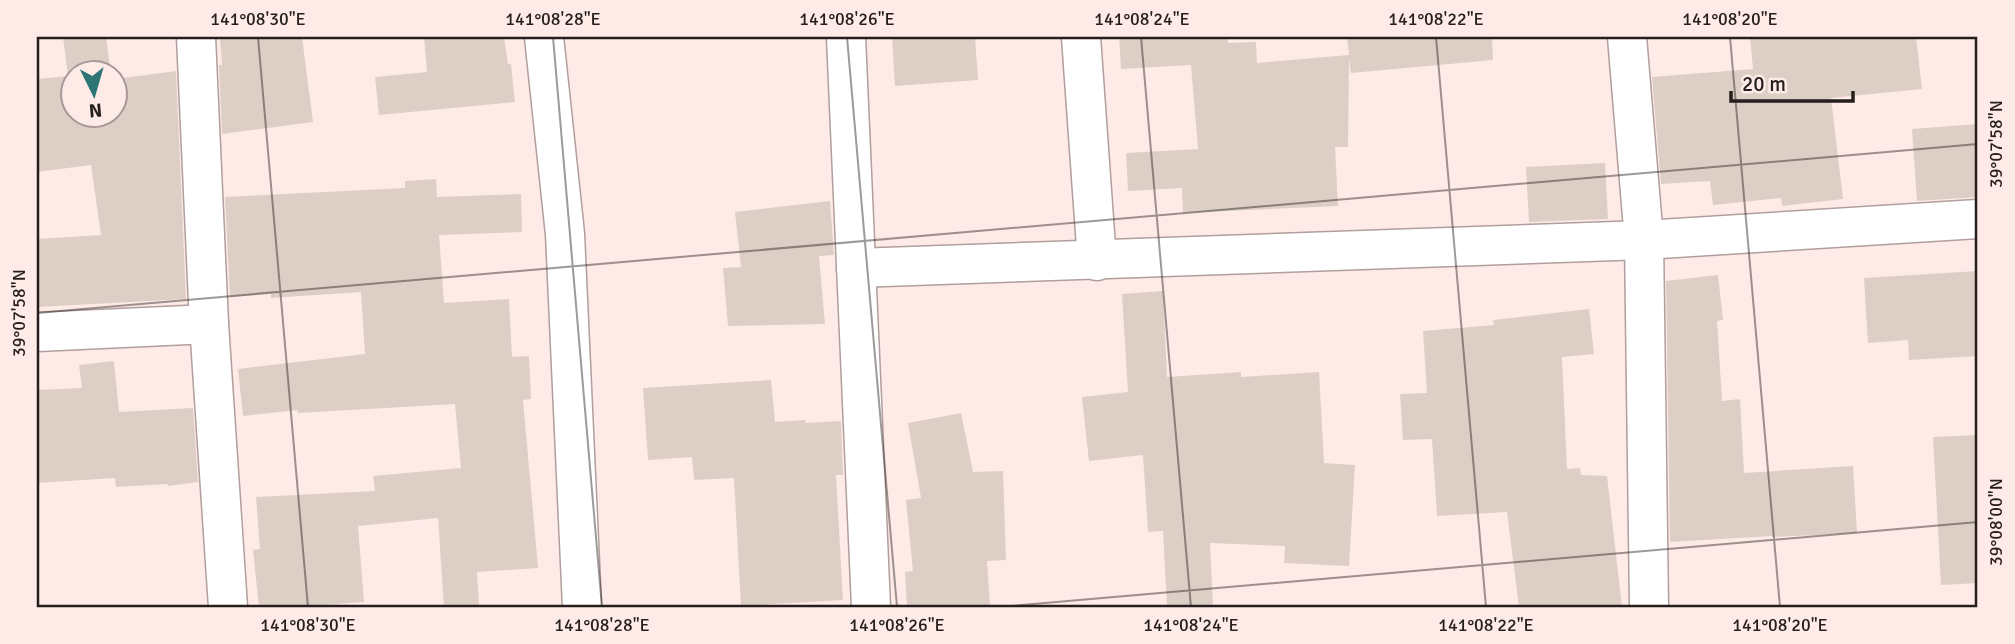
<svg xmlns="http://www.w3.org/2000/svg" width="2015" height="644" font-family="Signika,sans-serif">
<style>
.building{fill:#ddcfc5}
.lines{fill:none;stroke-linecap:round;stroke-linejoin:round}
.minor-casing{stroke:#b09f9c;stroke-width:41}
.tertiary-casing{stroke:#b09f9c;stroke-width:41}
.minor{stroke:#fff;stroke-width:38}
.tertiary{stroke:#fff;stroke-width:38}
.ticks{fill:none;stroke:#251e1d;stroke-width:2;stroke-opacity:0.45}
.neatline{fill:none;stroke:#251e1d;stroke-width:2.5}
.ticks-label{font-size:18px;text-anchor:middle;fill:#251e1d}
</style>
<rect width="100%" height="100%" fill="#feebe8"/>
<g class="building">
<polygon points="63,37 106,37 111,74 74,74 74,116 116,116 116,79 176,71 186,299 37,307 37,239 101,235 91,165 37,172 37,79 68,76"/>
<polygon points="220,37 302,37 313,122 222,134 219,65 222,65"/>
<polygon points="424,37 504,37 508,64 511,64 515,102 379,115 375,77 427,72"/>
<polygon points="892,37 975,37 978,80 895,86"/>
<polygon points="1119,37 1228,37 1228,43 1256,42 1257,63 1349,55 1347,37 1492,37 1493,60 1351,73 1349,59 1348,147 1335,147 1338,206 1183,213 1182,188 1128,191 1126,153 1198,149 1191,65 1121,69"/>
<polygon points="1750,37 1916,37 1922,89 1831,98 1843,199 1782,206 1781,198 1713,205 1710,181 1661,184 1652,77 1753,69"/>
<polygon points="1978,124 1978,197 1917,201 1912,129"/>
<polygon points="1605,163 1608,219 1529,222 1526,167"/>
<polygon points="436,179 437,197 521,194 522,232 439,235 444,303 509,299 512,357 529,356 531,399 523,400 538,568 477,572 479,605 444,607 438,518 358,526 364,602 297,607 259,607 253,550 260,549 256,497 375,491 373,476 461,468 455,404 298,413 298,410 243,416 238,369 365,354 361,292 271,298 271,294 230,297 225,197 405,188 405,181"/>
<polygon points="830,201 834,255 819,256 825,324 728,326 723,268 741,267 735,212"/>
<polygon points="1978,271 1978,356 1909,360 1908,340 1868,343 1864,278"/>
<polygon points="1718,275 1723,320 1717,321 1722,401 1740,399 1744,473 1853,466 1857,533 1772,537 1772,536 1670,542 1666,281"/>
<polygon points="1163,291 1167,377 1241,372 1241,377 1319,372 1324,463 1355,465 1349,566 1284,563 1285,546 1210,543 1213,607 1167,607 1163,531 1148,532 1143,455 1089,461 1082,397 1128,392 1122,294"/>
<polygon points="1589,309 1594,354 1562,357 1567,469 1580,468 1581,475 1607,476 1622,607 1519,607 1507,512 1437,516 1432,439 1403,440 1400,394 1427,393 1423,331 1494,325 1493,320"/>
<polygon points="114,361 119,412 193,408 198,482 168,486 168,484 116,487 115,478 37,483 37,390 82,388 79,365"/>
<polygon points="771,380 775,422 805,420 805,423 841,421 843,475 836,475 843,600 741,606 734,478 694,480 692,457 648,460 643,388"/>
<polygon points="961,413 973,472 1003,471 1006,560 987,561 990,607 907,607 905,572 913,571 906,500 921,498 908,423"/>
<polygon points="1978,435 1978,583 1941,585 1933,437"/>
</g>
<g class="lines">
<defs>
<g id="minor">
<polyline points="196,37 209,324 228,607"/>
<polyline points="846,37 871,607"/>
<polyline points="1081,37 1097,261"/>
<polyline points="1627,37 1644,240 1649,607"/>
<polyline points="856,268 1644,240 1978,219"/>
<polyline points="37,332 209,324"/>
</g>
<polyline id="tertiary" points="544,37 565,234 582,607"/>
</defs>
<use href="#minor" class="minor-casing"/>
<use href="#tertiary" class="tertiary-casing"/>
<use href="#minor" class="minor"/>
<use href="#tertiary" class="tertiary"/>
</g>
<path class="ticks" d="M258 37 308 607M553 37 602 607M847 37 897 607M1141 37 1191 607M1436 37 1486 607M1730 37 1780 607M37 313 1978 144M1000 607 1978 522"/>
<rect width="2015" height="644" fill="none" stroke="#feebe8" stroke-width="77"/>
<g transform="translate(94 94) rotate(175)"><circle r="33" fill="#feebe8" stroke="#a79997" stroke-width="2"/>
<path d="M0-5L12 26L0 18L-12 26Z" fill="#2c7574"/>
<text y="-10" font-size="19" font-weight="bold" text-anchor="middle" fill="#251e1d">N</text>
</g>
<path d="M1731 91v10h122v-10" fill="none" stroke="#251e1d" stroke-width="3.5"/>
<text x="1742" y="91" font-size="21" fill="#251e1d" stroke="#feebe8" stroke-width="5" paint-order="stroke">20 m</text>
<rect x="38" y="38" width="1938" height="568" class="neatline"/>
<g class="ticks-label">
<text x="258" y="25">141°08'30"E</text>
<text x="553" y="25">141°08'28"E</text>
<text x="847" y="25">141°08'26"E</text>
<text x="1142" y="25">141°08'24"E</text>
<text x="1436" y="25">141°08'22"E</text>
<text x="1730" y="25">141°08'20"E</text>
<text transform="translate(1996 144) rotate(-90)" y="6">39°07'58"N</text>
<text transform="translate(19 313) rotate(-90)" y="6">39°07'58"N</text>
<text transform="translate(1996 522) rotate(-90)" y="6">39°08'00"N</text>
<text x="308" y="631">141°08'30"E</text>
<text x="602" y="631">141°08'28"E</text>
<text x="897" y="631">141°08'26"E</text>
<text x="1191" y="631">141°08'24"E</text>
<text x="1486" y="631">141°08'22"E</text>
<text x="1780" y="631">141°08'20"E</text>
</g>
</svg>
